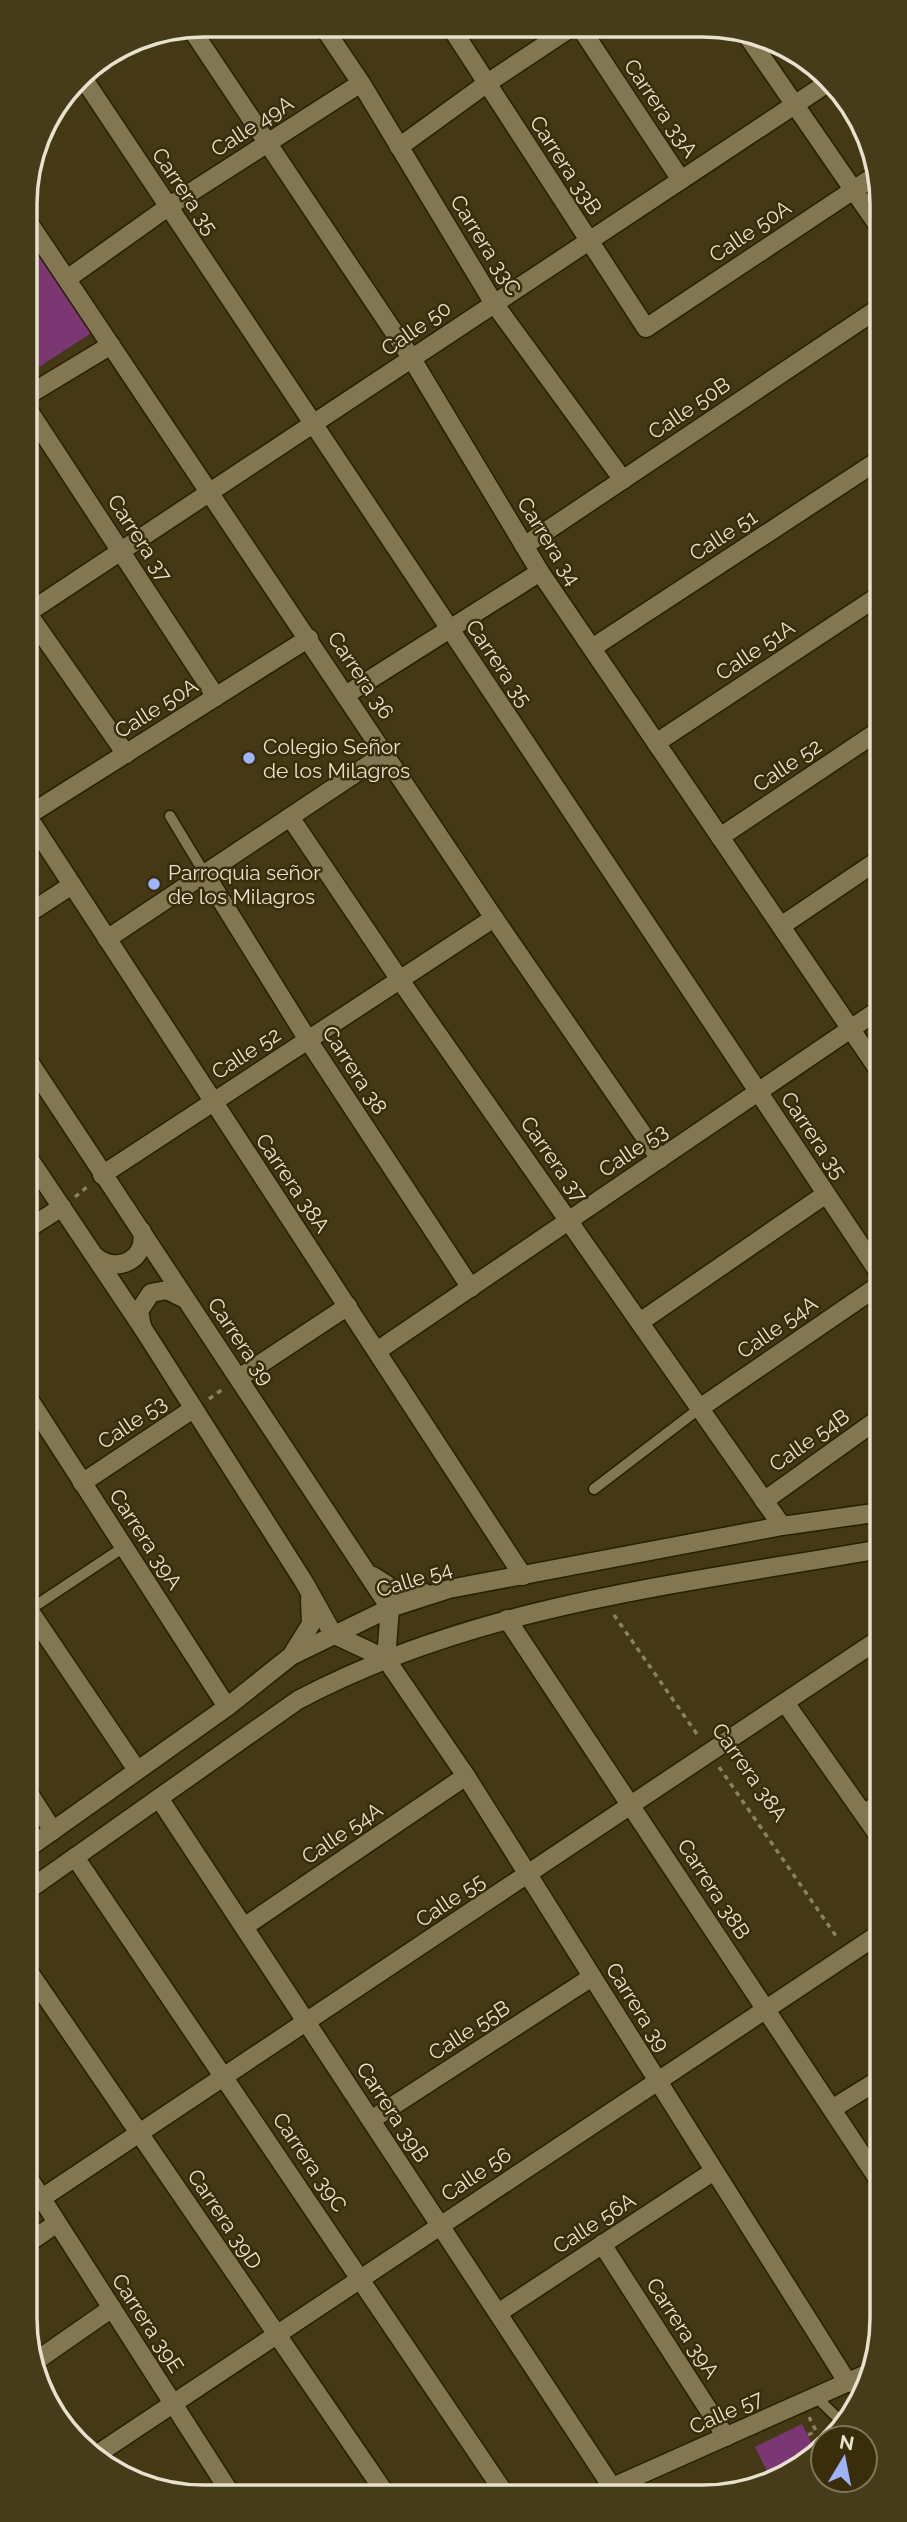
<svg xmlns="http://www.w3.org/2000/svg" width="907" height="2522" font-family="Raleway,sans-serif">
<style>
.green{fill:#7a3773}
.lines{fill:none;stroke-linecap:round;stroke-linejoin:round}
.lane-casing{stroke:#2a1f00;stroke-width:13}
.street-casing{stroke:#2a1f00;stroke-width:21}
.secondary-casing{stroke:#2a1f00;stroke-width:21}
.path{stroke:#8a8063;stroke-width:3.5;stroke-dasharray:5 5;stroke-linecap:butt}
.lane{stroke:#837752;stroke-width:10}
.street{stroke:#837752;stroke-width:18}
.secondary{stroke:#837752;stroke-width:18}
.poi-dot{fill:#9eb3fd;stroke:#392e09;stroke-width:2.5}
.labels{text-anchor:middle;dominant-baseline:central;stroke-width:5;stroke-linejoin:round;paint-order:stroke}
.street-label{font-size:21px;fill:#e8e1cd;stroke:#392e09}
.poi-label{font-size:21px;fill:#e8e1cd;stroke:#392e09;text-anchor:start}
.rim{fill:none;stroke:#e8e1cd;stroke-width:3.5}
</style>
<rect width="100%" height="100%" fill="#443815"/>
<g class="green">
<polygon points="25,232 96,330 25,376"/>
<polygon points="802,2424 817,2454 793,2473 772,2481 755,2447"/>
</g>
<g class="lines">
<defs>
<g id="lane">
<polyline points="170,816 205,874"/>
<polyline points="594,1489 700,1408"/>
<polyline points="29,1610 124,1547"/>
<polyline points="816,2397 845,2425"/>
</g>
<g id="street">
<polyline points="322,25 361,83 493,302 623,480"/>
<polyline points="450,26 646,328 879,173"/>
<polyline points="190,27 412,359 540,572 880,1072"/>
<polyline points="580,27 681,180"/>
<polyline points="744,31 879,227"/>
<polyline points="81,75 881,1276"/>
<polyline points="399,147 486,84 572,27"/>
<polyline points="25,217 494,918 660,1159"/>
<polyline points="67,279 168,207 361,83"/>
<polyline points="25,397 111,345"/>
<polyline points="25,405 216,697"/>
<polyline points="524,546 879,308"/>
<polyline points="26,611 126,754"/>
<polyline points="26,614 832,80"/>
<polyline points="592,648 879,460"/>
<polyline points="347,694 540,572"/>
<polyline points="656,743 880,595"/>
<polyline points="26,814 523,1576"/>
<polyline points="27,816 309,638"/>
<polyline points="290,817 400,980 782,1526"/>
<polyline points="720,837 880,730"/>
<polyline points="205,874 308,1040 471,1288"/>
<polyline points="26,915 72,885"/>
<polyline points="781,926 880,859"/>
<polyline points="107,939 386,753"/>
<polyline points="102,1175 494,918"/>
<polyline points="26,1230 62,1207"/>
<polyline points="640,1322 826,1194"/>
<polyline points="377,1351 880,1009"/>
<polyline points="239,1378 348,1306"/>
<polyline points="27,1396 227,1707"/>
<polyline points="700,1408 881,1284"/>
<polyline points="82,1483 193,1409"/>
<polyline points="764,1501 881,1417"/>
<polyline points="27,1607 137,1770"/>
<polyline points="507,1619 882,2185"/>
<polyline points="386,1659 466,1776 848,2383"/>
<polyline points="786,1704 881,1839"/>
<polyline points="27,1790 53,1831"/>
<polyline points="159,1798 612,2487"/>
<polyline points="864,1814 881,1802"/>
<polyline points="75,1857 505,2494"/>
<polyline points="244,1927 466,1776"/>
<polyline points="27,1969 386,2494"/>
<polyline points="832,2109 882,2078"/>
<polyline points="371,2120 592,1977"/>
<polyline points="28,2177 231,2494"/>
<polyline points="42,2198 881,1638"/>
<polyline points="28,2243 57,2223"/>
<polyline points="602,2244 726,2437"/>
<polyline points="498,2313 714,2171"/>
<polyline points="33,2363 112,2308"/>
<polyline points="96,2455 882,1932"/>
<polyline points="597,2494 873,2371"/>
</g>
<g id="secondary">
<polyline points="26,1057 390,1608 386,1659"/>
<polyline points="26,1154 142,1327 304,1582 333,1634 386,1659"/>
<path d="M96 1257C117 1274 147 1260 142 1231"/>
<polyline points="142,1327 139,1311 151,1293 167,1290 183,1298"/>
<polyline points="373,1576 392,1588 425,1593"/>
<polyline points="293,1653 311,1624 310,1599"/>
<polyline points="27,1849 227,1707 291,1656 390,1608 449,1589 782,1526 881,1512"/>
<path d="M27 1891 298 1700C479 1604 683 1584 881 1549"/>
</g>
</defs>
<use href="#lane" class="lane-casing"/>
<use href="#street" class="street-casing"/>
<use href="#secondary" class="secondary-casing"/>
<g class="path">
<polyline points="75,1197 88,1186"/>
<polyline points="209,1399 223,1389"/>
<polyline points="614,1615 699,1737"/>
<polyline points="719,1767 838,1939"/>
<polyline points="808,2435 816,2431 809,2417"/>
</g>
<use href="#lane" class="lane"/>
<use href="#street" class="street"/>
<use href="#secondary" class="secondary"/>
</g>
<g class="poi-dot">
<circle cx="249" cy="758" r="7"/>
<circle cx="154" cy="884" r="7"/>
</g>
<g class="labels">
<g class="street-label">
<text transform="translate(661 108) rotate(56)">Carrera 33A</text>
<text transform="translate(252 126) rotate(-33)">Calle 49A</text>
<text transform="translate(566 165) rotate(57)">Carrera 33B</text>
<text transform="translate(185 191) rotate(56)">Carrera 35</text>
<text transform="translate(750 231) rotate(-34)">Calle 50A</text>
<text transform="translate(486 245) rotate(58)">Carrera 33C</text>
<text transform="translate(416 328) rotate(-35)">Calle 50</text>
<text transform="translate(689 408) rotate(-34)">Calle 50B</text>
<text transform="translate(723 535) rotate(-33)">Calle 51</text>
<text transform="translate(140 538) rotate(57)">Carrera 37</text>
<text transform="translate(549 541) rotate(58)">Carrera 34</text>
<text transform="translate(755 650) rotate(-34)">Calle 51A</text>
<text transform="translate(499 663) rotate(56)">Carrera 35</text>
<text transform="translate(361 675) rotate(56)">Carrera 36</text>
<text transform="translate(156 708) rotate(-32)">Calle 50A</text>
<text transform="translate(787 765) rotate(-34)">Calle 52</text>
<text transform="translate(246 1053) rotate(-33)">Calle 52</text>
<text transform="translate(355 1070) rotate(57)">Carrera 38</text>
<text transform="translate(814 1135) rotate(56)">Carrera 35</text>
<text transform="translate(633 1150) rotate(-34)">Calle 53</text>
<text transform="translate(554 1159) rotate(55)">Carrera 37</text>
<text transform="translate(293 1183) rotate(56)">Carrera 38A</text>
<text transform="translate(777 1327) rotate(-35)">Calle 54A</text>
<text transform="translate(241 1341) rotate(56)">Carrera 39</text>
<text transform="translate(132 1422) rotate(-34)">Calle 53</text>
<text transform="translate(809 1440) rotate(-35)">Calle 54B</text>
<text transform="translate(146 1539) rotate(57)">Carrera 39A</text>
<text transform="translate(414 1579) rotate(-17)">Calle 54</text>
<text transform="translate(750 1772) rotate(55)">Carrera 38A</text>
<text transform="translate(342 1833) rotate(-34)">Calle 54A</text>
<text transform="translate(714 1889) rotate(57)">Carrera 38B</text>
<text transform="translate(450 1900) rotate(-34)">Calle 55</text>
<text transform="translate(638 2007) rotate(58)">Carrera 39</text>
<text transform="translate(469 2030) rotate(-33)">Calle 55B</text>
<text transform="translate(393 2112) rotate(57)">Carrera 39B</text>
<text transform="translate(310 2162) rotate(56)">Carrera 39C</text>
<text transform="translate(476 2174) rotate(-34)">Calle 56</text>
<text transform="translate(225 2219) rotate(56)">Carrera 39D</text>
<text transform="translate(594 2223) rotate(-33)">Calle 56A</text>
<text transform="translate(148 2323) rotate(57)">Carrera 39E</text>
<text transform="translate(683 2328) rotate(57)">Carrera 39A</text>
<text transform="translate(726 2412) rotate(-24)">Calle 57</text>
</g>
<g class="poi-label">
<text x="263" y="746">Colegio Señor<tspan x="263" dy="24">de los Milagros</tspan></text>
<text x="168" y="872">Parroquia señor<tspan x="168" dy="24">de los Milagros</tspan></text>
</g>
</g>
<path d="M0 0H907V2522H0ZM204 37H703A167 167 0 0 1 870 204V2318A167 167 0 0 1 703 2485H204A167 167 0 0 1 37 2318V204A167 167 0 0 1 204 37Z" fill="#473c19" fill-rule="evenodd"/>
<path class="rim" d="M204 37H703A167 167 0 0 1 870 204V2318A167 167 0 0 1 703 2485H204A167 167 0 0 1 37 2318V204A167 167 0 0 1 204 37Z"/>
<g transform="translate(844 2459) rotate(10)"><circle r="33" fill="#392e09" stroke="#7f7657" stroke-width="2"/>
<path d="M0-5L12 26L0 18L-12 26Z" fill="#9eb3fd"/>
<text y="-10" font-size="19" font-weight="bold" text-anchor="middle" fill="#e8e1cd">N</text>
</g>
</svg>
